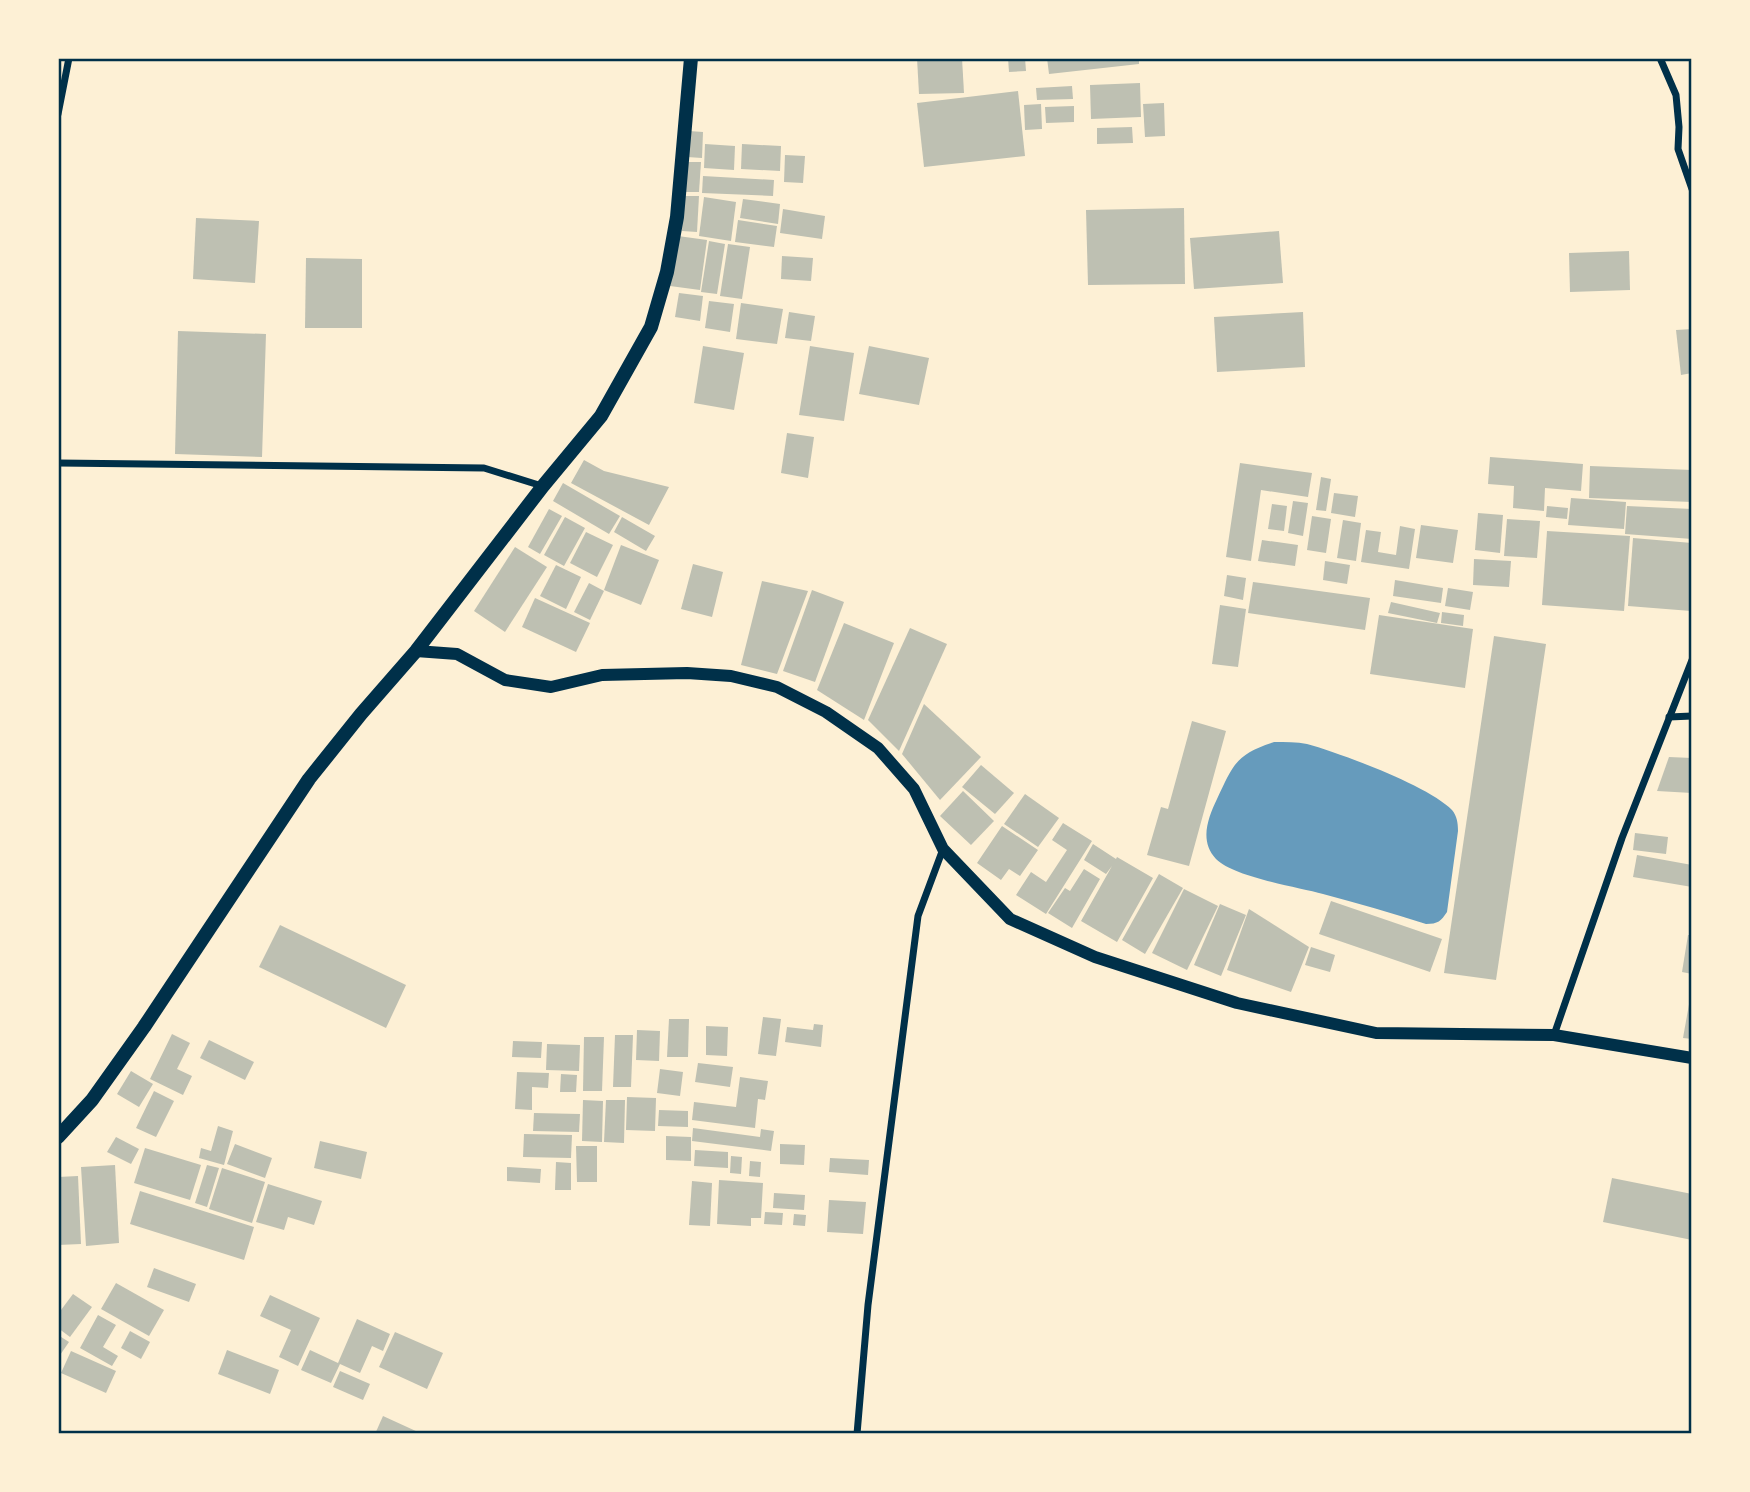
<svg xmlns="http://www.w3.org/2000/svg" width="1750" height="1492" font-family="'Noto Serif',serif">
<style>
.water{fill:#669bbc}
.building{fill:#bec0b2}
.lines{fill:none;stroke-linecap:round;stroke-linejoin:round}
.minor{stroke:#003049;stroke-width:7}
.tertiary{stroke:#003049;stroke-width:12}
.secondary{stroke:#003049;stroke-width:14}
.neatline{fill:none;stroke:#003049;stroke-width:2.5}
</style>
<rect width="100%" height="100%" fill="#fdf0d5"/>
<path class="water" d="M1274 742C1285 742 1297 742 1307 744 1340 753 1429 786 1452 810 1457 816 1458 823 1458 831L1447 912C1441 921 1438 924 1426 924 1392 913 1357 903 1323 894 1297 887 1234 877 1216 859 1199 841 1208 818 1217 799 1233 765 1236 754 1274 742Z"/>
<g class="building">
<polygon points="917,58 962,58 964,93 919,94"/>
<polygon points="1008,58 1025,58 1026,71 1009,72"/>
<polygon points="1047,58 1139,58 1139,64 1049,74"/>
<polygon points="1140,83 1141,117 1091,119 1090,85"/>
<polygon points="1072,86 1073,99 1037,100 1036,88"/>
<polygon points="1018,91 1025,156 924,167 917,103"/>
<polygon points="1164,103 1165,136 1145,137 1143,104"/>
<polygon points="1041,104 1042,129 1025,130 1024,105"/>
<polygon points="1074,106 1074,122 1046,123 1045,107"/>
<polygon points="1132,127 1133,143 1097,144 1097,128"/>
<polygon points="689,131 703,132 702,158 687,157"/>
<polygon points="705,144 735,146 734,170 704,168"/>
<polygon points="742,144 781,146 780,171 741,169"/>
<polygon points="785,155 805,156 803,183 784,182"/>
<polygon points="687,162 701,162 699,192 685,192"/>
<polygon points="703,176 774,180 773,196 702,193"/>
<polygon points="684,196 699,196 697,232 682,231"/>
<polygon points="704,197 736,202 731,241 699,236"/>
<polygon points="743,199 780,204 778,224 740,218"/>
<polygon points="1184,208 1185,284 1088,285 1086,210"/>
<polygon points="783,209 825,216 822,239 780,233"/>
<polygon points="196,218 259,221 255,283 193,279"/>
<polygon points="738,220 777,226 774,247 735,242"/>
<polygon points="1279,231 1283,283 1194,289 1190,238"/>
<polygon points="678,236 707,240 700,290 670,286"/>
<polygon points="709,241 725,244 717,294 701,292"/>
<polygon points="728,244 750,247 742,299 720,296"/>
<polygon points="1629,251 1630,290 1570,292 1569,253"/>
<polygon points="782,256 813,258 811,281 781,279"/>
<polygon points="306,258 362,259 362,328 305,328"/>
<polygon points="679,293 703,296 700,321 675,317"/>
<polygon points="709,301 734,304 730,332 705,328"/>
<polygon points="741,303 783,309 777,344 736,339"/>
<polygon points="789,312 815,316 811,341 785,338"/>
<polygon points="1303,312 1305,367 1217,372 1214,317"/>
<polygon points="1692,329 1692,373 1681,375 1676,330"/>
<polygon points="178,331 266,334 262,457 175,454"/>
<polygon points="703,346 744,353 734,410 694,403"/>
<polygon points="810,346 854,353 844,421 799,415"/>
<polygon points="869,346 929,358 919,405 859,394"/>
<polygon points="787,433 814,437 808,478 781,473"/>
<polygon points="1490,457 1583,464 1581,491 1545,488 1544,511 1513,508 1514,486 1488,484"/>
<polygon points="584,460 604,471 669,487 649,525 571,483"/>
<polygon points="1240,463 1312,473 1308,497 1261,490 1251,561 1226,557"/>
<polygon points="1590,466 1692,470 1692,502 1589,498"/>
<polygon points="1321,477 1331,479 1326,511 1316,510"/>
<polygon points="563,483 620,516 609,534 553,501"/>
<polygon points="1334,493 1358,496 1355,517 1331,513"/>
<polygon points="1571,498 1626,502 1624,529 1568,525"/>
<polygon points="1293,501 1308,503 1303,536 1288,533"/>
<polygon points="1272,504 1287,506 1284,531 1268,529"/>
<polygon points="1547,506 1568,508 1567,519 1546,517"/>
<polygon points="1627,506 1692,509 1692,539 1625,534"/>
<polygon points="549,509 562,516 540,554 528,547"/>
<polygon points="1478,513 1503,515 1500,553 1475,550"/>
<polygon points="1312,516 1331,519 1326,553 1307,550"/>
<polygon points="565,517 585,528 564,566 544,555"/>
<polygon points="622,517 655,536 646,551 614,532"/>
<polygon points="1507,519 1540,521 1537,558 1504,556"/>
<polygon points="1343,520 1361,523 1356,561 1337,558"/>
<polygon points="1421,525 1458,530 1453,563 1416,558"/>
<polygon points="1400,526 1415,529 1409,569 1361,562 1366,530 1381,532 1378,552 1396,555"/>
<polygon points="1547,531 1630,536 1624,611 1542,605"/>
<polygon points="586,532 613,545 597,577 570,563"/>
<polygon points="1633,538 1692,543 1691,611 1628,606"/>
<polygon points="1262,540 1298,545 1295,566 1258,561"/>
<polygon points="621,545 659,560 641,605 604,590"/>
<polygon points="515,547 547,567 505,632 474,611"/>
<polygon points="1474,559 1511,561 1509,587 1473,585"/>
<polygon points="1325,561 1350,565 1347,584 1323,580"/>
<polygon points="693,564 723,572 712,617 681,609"/>
<polygon points="556,565 581,577 566,609 540,596"/>
<polygon points="1227,575 1246,578 1243,600 1224,596"/>
<polygon points="1395,580 1443,588 1441,603 1393,596"/>
<polygon points="762,581 808,591 777,674 741,665"/>
<polygon points="1253,582 1370,598 1365,630 1248,613"/>
<polygon points="589,583 604,591 590,620 574,612"/>
<polygon points="1448,588 1473,592 1470,610 1445,606"/>
<polygon points="812,590 844,602 815,682 783,671"/>
<polygon points="535,598 590,623 576,652 522,627"/>
<polygon points="1391,602 1440,613 1437,623 1388,613"/>
<polygon points="1220,605 1246,609 1238,667 1212,664"/>
<polygon points="1442,612 1464,615 1463,626 1441,623"/>
<polygon points="1379,615 1473,629 1465,688 1370,674"/>
<polygon points="844,623 894,643 864,720 817,690"/>
<polygon points="910,628 947,644 899,751 868,720"/>
<polygon points="1494,636 1546,644 1496,980 1444,973"/>
<polygon points="924,704 981,757 940,800 902,754"/>
<polygon points="1192,721 1226,731 1189,866 1147,855 1161,807 1168,809"/>
<polygon points="1669,757 1692,758 1692,793 1657,791"/>
<polygon points="981,765 1014,793 995,814 962,787"/>
<polygon points="963,791 994,821 971,845 940,816"/>
<polygon points="1025,794 1059,818 1038,847 1004,824"/>
<polygon points="1063,823 1092,841 1046,914 1016,895 1031,872 1046,882 1067,850 1052,840"/>
<polygon points="1002,826 1038,850 1020,876 1009,869 1001,880 977,863"/>
<polygon points="1635,833 1668,837 1666,854 1633,850"/>
<polygon points="1093,844 1116,859 1117,857 1153,878 1117,942 1081,921 1112,866 1106,874 1084,860"/>
<polygon points="1637,855 1692,865 1692,887 1633,877"/>
<polygon points="1084,869 1100,879 1072,928 1048,913 1065,888 1070,891"/>
<polygon points="1159,874 1183,888 1145,954 1122,940"/>
<polygon points="1184,889 1218,906 1187,970 1152,953"/>
<polygon points="1331,901 1442,939 1430,972 1319,934"/>
<polygon points="1220,904 1246,915 1221,976 1194,965"/>
<polygon points="1249,909 1309,947 1291,992 1227,970"/>
<polygon points="280,925 406,985 386,1028 259,967"/>
<polygon points="1688,935 1692,935 1692,974 1682,972"/>
<polygon points="1311,947 1335,955 1330,972 1305,965"/>
<polygon points="1691,993 1692,993 1692,1039 1683,1038"/>
<polygon points="763,1017 781,1019 776,1056 758,1054"/>
<polygon points="669,1019 689,1019 688,1057 667,1057"/>
<polygon points="814,1024 823,1025 821,1047 785,1042 787,1027 813,1030"/>
<polygon points="706,1026 728,1027 727,1056 706,1055"/>
<polygon points="637,1030 660,1031 659,1061 636,1060"/>
<polygon points="172,1034 190,1043 177,1069 192,1076 183,1095 150,1079"/>
<polygon points="615,1035 633,1035 631,1087 613,1087"/>
<polygon points="584,1037 604,1037 602,1091 583,1091"/>
<polygon points="209,1040 254,1062 245,1080 200,1058"/>
<polygon points="513,1041 542,1042 541,1058 512,1057"/>
<polygon points="547,1044 580,1045 579,1071 546,1070"/>
<polygon points="698,1063 733,1067 730,1087 695,1082"/>
<polygon points="660,1069 683,1072 680,1096 657,1093"/>
<polygon points="131,1071 153,1084 139,1107 117,1094"/>
<polygon points="517,1072 549,1073 548,1088 532,1087 532,1110 515,1109"/>
<polygon points="561,1074 577,1075 576,1092 560,1092"/>
<polygon points="740,1077 768,1081 765,1100 758,1099 755,1128 692,1120 694,1102 736,1107"/>
<polygon points="154,1091 174,1101 156,1137 136,1128"/>
<polygon points="627,1097 656,1098 655,1131 626,1130"/>
<polygon points="583,1100 603,1101 602,1142 582,1141"/>
<polygon points="606,1100 625,1100 624,1143 604,1142"/>
<polygon points="659,1110 688,1111 688,1127 658,1126"/>
<polygon points="534,1113 580,1114 579,1132 533,1131"/>
<polygon points="218,1126 233,1131 224,1165 199,1158 201,1148 211,1151"/>
<polygon points="693,1128 760,1137 761,1129 774,1131 771,1151 692,1141"/>
<polygon points="524,1134 572,1135 571,1158 523,1157"/>
<polygon points="666,1136 691,1137 691,1161 666,1160"/>
<polygon points="116,1137 139,1149 131,1164 107,1152"/>
<polygon points="320,1141 367,1152 361,1179 314,1168"/>
<polygon points="235,1144 272,1158 265,1178 227,1164"/>
<polygon points="780,1144 805,1145 804,1165 780,1164"/>
<polygon points="576,1146 597,1146 597,1182 577,1182"/>
<polygon points="145,1148 201,1165 190,1200 134,1183"/>
<polygon points="695,1150 728,1152 728,1168 694,1166"/>
<polygon points="731,1156 742,1157 741,1174 730,1173"/>
<polygon points="830,1158 869,1160 868,1175 829,1172"/>
<polygon points="750,1161 761,1162 760,1177 749,1176"/>
<polygon points="556,1162 571,1163 571,1190 555,1190"/>
<polygon points="115,1165 119,1243 86,1246 81,1167"/>
<polygon points="207,1165 219,1168 207,1207 195,1203"/>
<polygon points="507,1167 541,1169 540,1183 507,1181"/>
<polygon points="222,1168 265,1182 252,1223 209,1209"/>
<polygon points="78,1176 81,1244 58,1245 58,1177"/>
<polygon points="1612,1178 1692,1194 1692,1240 1603,1222"/>
<polygon points="719,1180 763,1183 761,1218 751,1218 751,1226 717,1224"/>
<polygon points="692,1181 712,1183 710,1226 689,1225"/>
<polygon points="268,1184 322,1201 314,1225 288,1217 284,1230 256,1222"/>
<polygon points="140,1191 254,1227 244,1260 130,1224"/>
<polygon points="774,1193 805,1195 804,1210 773,1208"/>
<polygon points="829,1200 866,1202 863,1234 827,1232"/>
<polygon points="765,1212 783,1213 782,1225 764,1224"/>
<polygon points="794,1214 806,1215 805,1226 793,1225"/>
<polygon points="154,1268 196,1284 189,1302 147,1287"/>
<polygon points="116,1283 164,1310 149,1336 101,1309"/>
<polygon points="73,1294 92,1307 70,1337 58,1328 58,1314"/>
<polygon points="270,1295 320,1318 298,1366 279,1357 291,1330 260,1316"/>
<polygon points="98,1315 116,1325 103,1347 118,1356 112,1366 80,1348"/>
<polygon points="357,1319 390,1334 383,1351 372,1346 360,1373 340,1364 331,1383 301,1370 310,1350 338,1363"/>
<polygon points="130,1331 150,1342 141,1359 121,1348"/>
<polygon points="395,1332 443,1353 427,1389 379,1367"/>
<polygon points="58,1335 69,1342 58,1358"/>
<polygon points="227,1350 279,1370 270,1394 218,1374"/>
<polygon points="71,1351 116,1371 106,1393 61,1373"/>
<polygon points="340,1371 370,1384 363,1400 333,1387"/>
<polygon points="383,1416 418,1432 416,1434 375,1434"/>
</g>
<g class="lines">
<g class="minor">
<polyline points="1660,58 1676,95 1679,127 1678,149 1692,189"/>
<polyline points="58,114 69,58"/>
<polyline points="58,463 484,468 542,486"/>
<polyline points="1669,717 1692,716"/>
<polyline points="1554,1035 1622,838 1692,660"/>
<polyline points="857,1434 868,1305 918,916 943,849"/>
</g>
<polyline class="tertiary" points="416,651 457,654 505,680 551,687 602,675 687,673 731,676 777,687 826,712 878,748 914,789 943,849 1010,919 1095,957 1237,1003 1376,1033 1554,1035 1692,1058"/>
<polyline class="secondary" points="58,1137 92,1100 144,1027 309,779 361,714 416,651 543,486 601,416 651,327 667,272 677,217 691,58"/>
</g>
<rect width="1750" height="1492" fill="none" stroke="#fdf0d5" stroke-width="119"/>
<rect x="60" y="60" width="1630" height="1372" class="neatline"/>
</svg>
